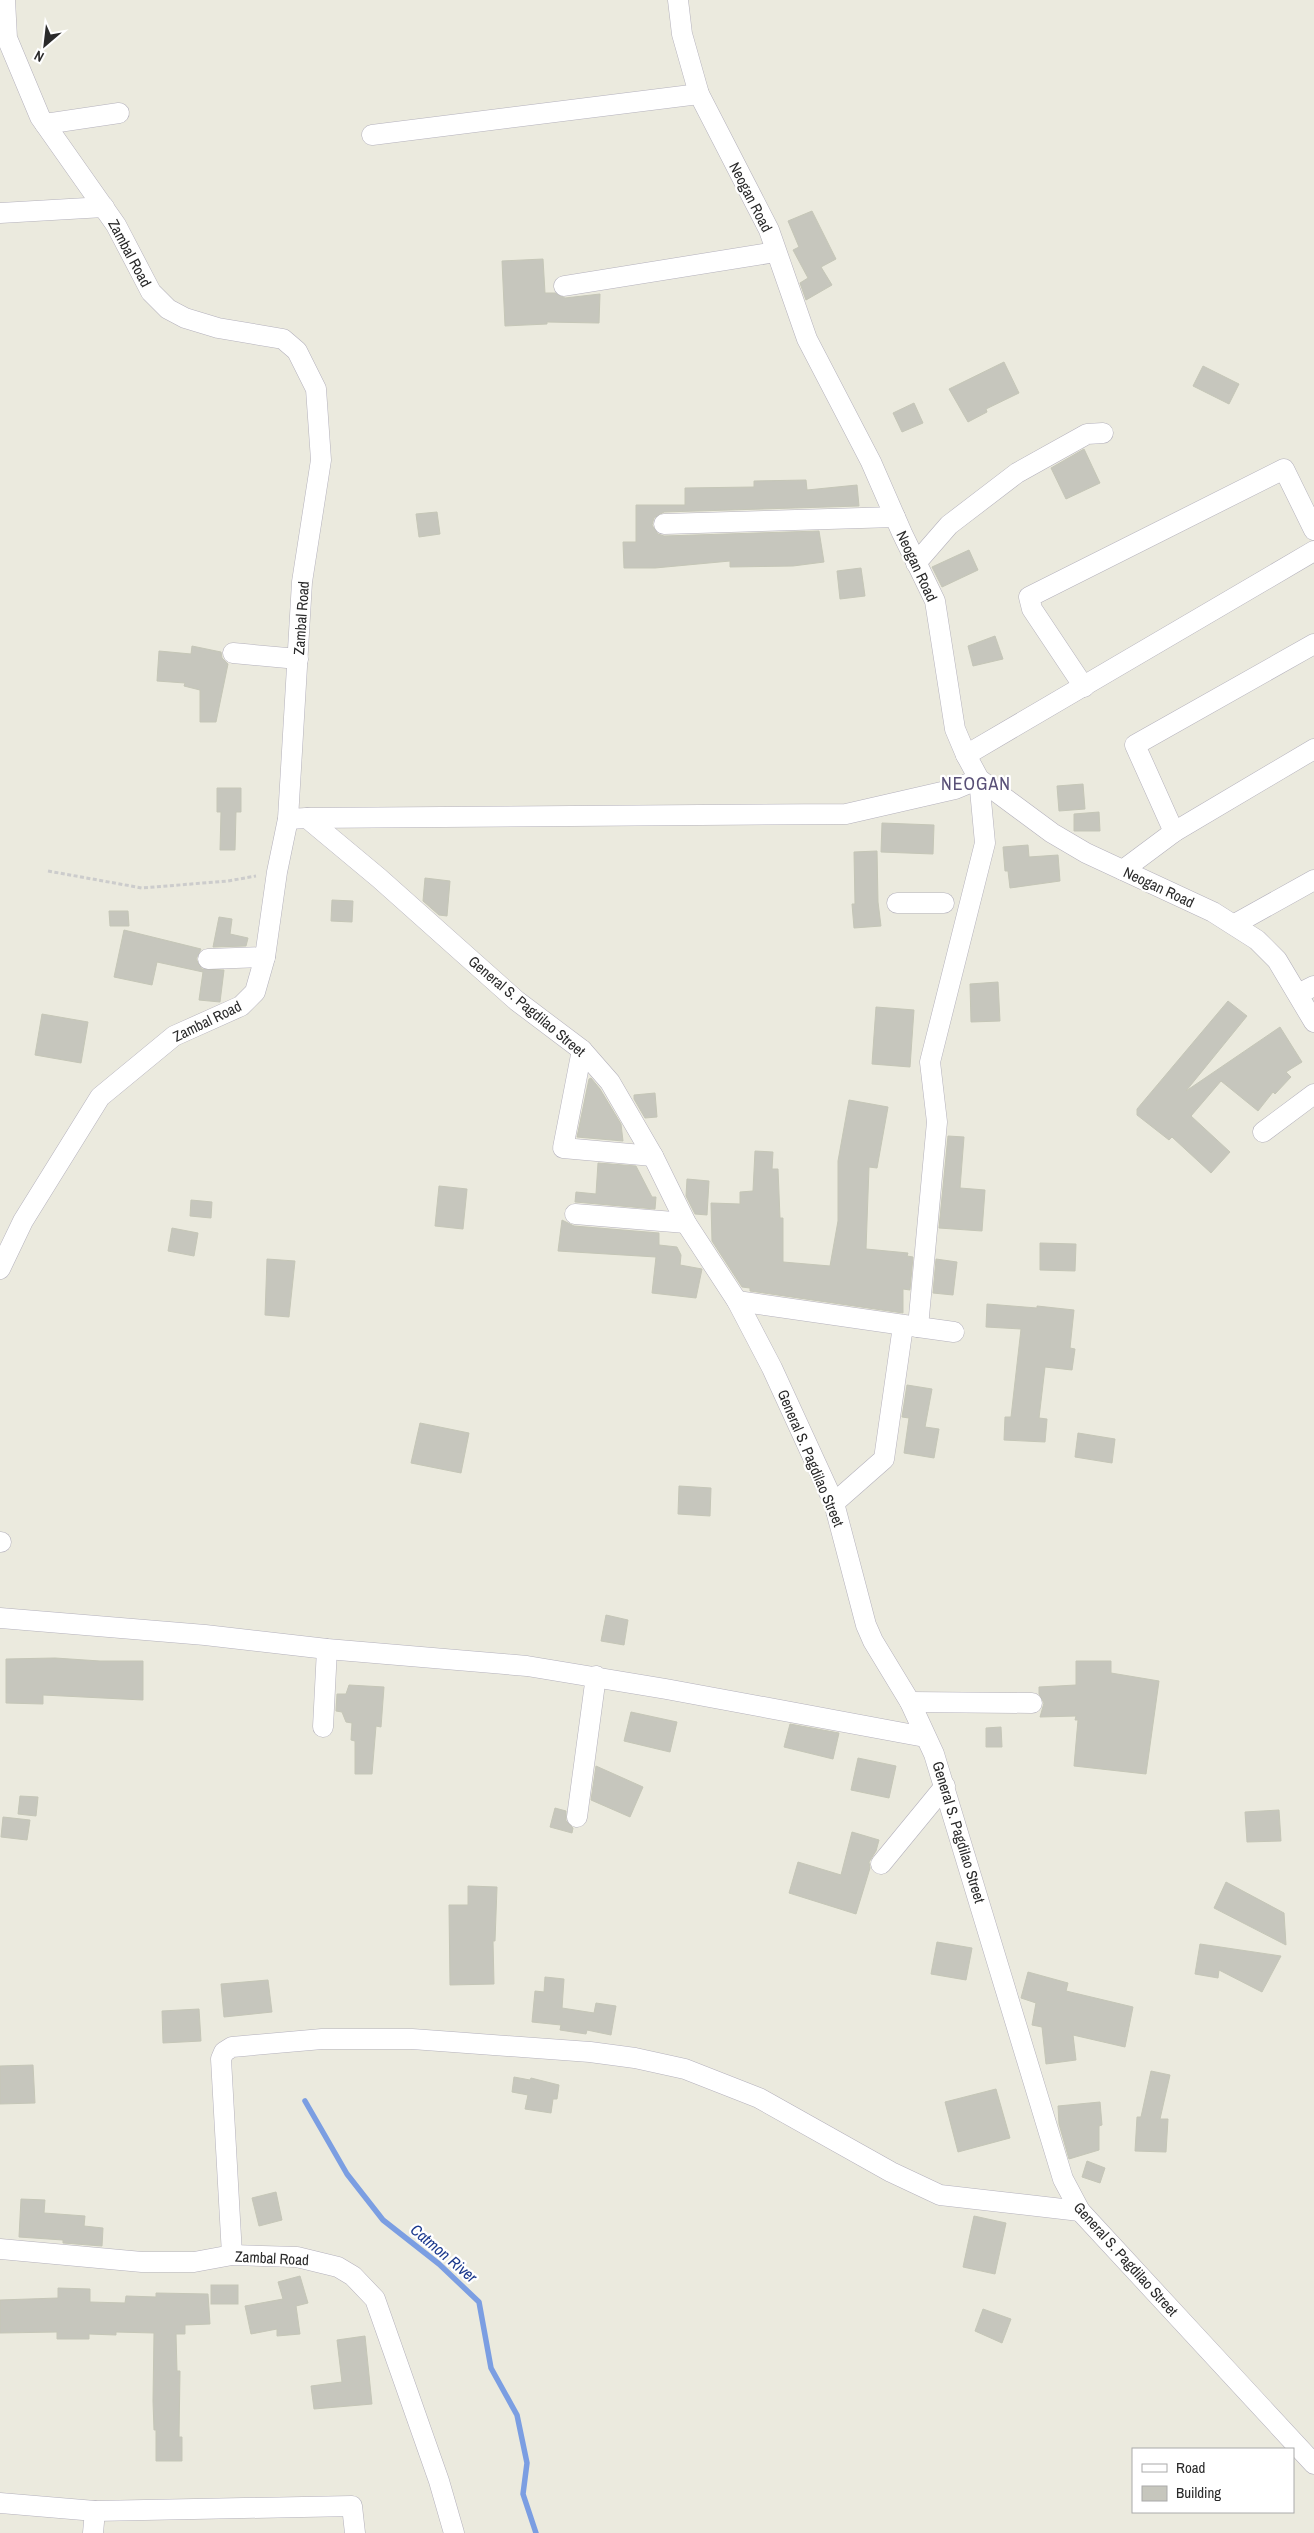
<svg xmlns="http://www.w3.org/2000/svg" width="1314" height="2533" font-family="'Archivo Narrow',sans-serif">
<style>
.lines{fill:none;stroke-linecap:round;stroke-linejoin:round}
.stream{stroke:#7b9ee2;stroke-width:5.5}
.building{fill:#c6c6bd;stroke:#c5c6b7}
.minor-casing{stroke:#b4b1bc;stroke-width:21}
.path{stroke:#ccc;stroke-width:3;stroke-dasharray:4 2.5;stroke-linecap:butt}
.minor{stroke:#fff;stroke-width:20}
.labels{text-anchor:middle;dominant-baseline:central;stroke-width:4.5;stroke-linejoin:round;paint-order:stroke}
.street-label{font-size:15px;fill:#2a2a2a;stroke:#fff}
.water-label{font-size:16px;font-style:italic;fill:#1b398d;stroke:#fff}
.quarter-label{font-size:18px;letter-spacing:1px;fill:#584f76;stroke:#fff}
</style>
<rect width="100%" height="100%" fill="#ebeade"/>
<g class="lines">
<polyline class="stream" points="305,2101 347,2174 383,2220 439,2264 479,2302 491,2368 517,2415 527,2463 523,2494 536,2533"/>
</g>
<g class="building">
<polygon points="812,211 836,259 821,267 832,285 806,300 800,283 808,278 793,250 799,247 788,221"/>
<polygon points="543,259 545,293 555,293 565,298 600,294 599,323 547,322 547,324 505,326 502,261"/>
<polygon points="1004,362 1019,393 986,409 987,412 968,422 949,389"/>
<polygon points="1203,366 1239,384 1229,404 1193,386"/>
<polygon points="914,403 923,423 902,432 893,413"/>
<polygon points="1084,449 1100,483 1066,499 1051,468"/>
<polygon points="806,480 807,490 857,485 859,506 664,512 654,518 652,525 658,534 664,536 819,531 824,562 793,566 730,567 730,561 655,568 624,568 623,542 636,542 636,505 685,505 685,488 754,487 754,481"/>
<polygon points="437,512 440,534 419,537 416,514"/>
<polygon points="969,550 978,570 942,587 932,567"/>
<polygon points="861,568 865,596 840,599 837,571"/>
<polygon points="995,636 1003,659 973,666 968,646"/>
<polygon points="192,646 221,652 222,658 228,664 216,722 200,722 200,690 184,686 185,683 157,681 159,651 191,654"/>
<polygon points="1083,784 1085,809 1059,811 1057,786"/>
<polygon points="217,788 241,788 241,812 236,812 235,850 220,850 221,812 217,812"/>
<polygon points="1099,812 1100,831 1074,831 1074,814"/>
<polygon points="882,823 934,825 933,854 881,852"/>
<polygon points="1028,845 1029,857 1058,855 1060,881 1010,888 1008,871 1005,871 1003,847"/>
<polygon points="877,851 878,902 881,926 854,928 852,904 855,904 854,852"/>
<polygon points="425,878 450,881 447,916 439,915 423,901"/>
<polygon points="332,900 353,901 352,922 331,921"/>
<polygon points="109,911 128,911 129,926 110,926"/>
<polygon points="219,917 232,919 230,934 248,938 246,946 213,947"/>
<polygon points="124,930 201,949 196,959 202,969 224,970 220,1002 199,1000 203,972 157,962 152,985 114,977"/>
<polygon points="998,982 1000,1021 971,1022 970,984"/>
<polygon points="1228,1001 1247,1016 1186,1091 1280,1027 1302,1062 1286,1072 1291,1077 1275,1094 1273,1092 1258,1111 1221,1081 1191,1116 1230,1152 1211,1173 1172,1137 1169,1140 1137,1115 1137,1109"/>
<polygon points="876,1007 914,1010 910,1067 872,1064"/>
<polygon points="42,1014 88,1022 81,1063 35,1055"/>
<polygon points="591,1078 600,1089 621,1124 623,1141 577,1137 589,1079"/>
<polygon points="655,1093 657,1117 645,1118 634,1099 634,1095"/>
<polygon points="849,1100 888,1107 877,1168 869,1167 866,1249 908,1253 907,1256 913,1257 910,1290 903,1289 903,1313 750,1291 750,1288 742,1287 712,1241 711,1203 740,1204 740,1192 753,1191 755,1151 773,1152 772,1169 778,1169 780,1218 783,1218 783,1262 830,1266 838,1221 838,1161"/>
<polygon points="948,1136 964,1137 960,1188 985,1190 982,1231 939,1228"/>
<polygon points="598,1163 636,1166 652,1197 656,1197 655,1209 575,1202 576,1192 596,1194"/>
<polygon points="687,1179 709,1181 707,1215 695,1214 686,1196"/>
<polygon points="439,1186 467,1189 463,1229 435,1226"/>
<polygon points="191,1200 212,1202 211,1218 190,1216"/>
<polygon points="562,1220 574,1226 659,1233 659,1245 677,1247 681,1255 680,1265 702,1269 696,1298 652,1293 656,1257 558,1251"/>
<polygon points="172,1228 198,1233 194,1256 168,1251"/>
<polygon points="1040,1243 1076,1244 1075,1271 1040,1270"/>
<polygon points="267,1259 295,1261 289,1317 265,1315"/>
<polygon points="936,1259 957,1262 953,1295 933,1293"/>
<polygon points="987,1304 1037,1308 1037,1306 1074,1310 1070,1348 1075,1349 1072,1370 1045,1367 1039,1418 1047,1419 1045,1442 1004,1440 1005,1417 1011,1417 1021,1329 986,1327"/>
<polygon points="907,1385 932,1389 925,1427 939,1429 934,1458 904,1453 909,1418 902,1417"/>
<polygon points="420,1423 469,1433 461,1473 411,1463"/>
<polygon points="1078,1433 1115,1439 1112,1463 1075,1457"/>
<polygon points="679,1486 711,1488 710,1516 678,1514"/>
<polygon points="606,1615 628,1620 624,1645 601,1641"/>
<polygon points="55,1658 100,1661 143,1661 143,1700 43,1695 43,1704 6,1703 6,1659"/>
<polygon points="1076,1661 1111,1661 1111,1673 1159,1681 1146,1774 1074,1766 1078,1720 1075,1720 1076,1716 1040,1717 1044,1703 1039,1694 1039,1687 1076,1685"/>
<polygon points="349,1685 384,1687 381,1727 376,1726 372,1774 355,1774 355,1741 351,1740 352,1723 346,1722 342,1712 336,1711 337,1694 346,1694"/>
<polygon points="631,1712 677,1722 670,1752 624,1741"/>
<polygon points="790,1724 839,1733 833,1759 784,1747"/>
<polygon points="1001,1727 1002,1747 986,1747 986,1728"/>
<polygon points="858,1758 896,1766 889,1798 851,1790"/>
<polygon points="596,1766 643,1787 630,1817 591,1800"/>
<polygon points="20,1796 38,1797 36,1816 18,1814"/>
<polygon points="555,1808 566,1811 566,1821 573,1828 572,1833 550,1827"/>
<polygon points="1279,1810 1281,1841 1247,1842 1245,1812"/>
<polygon points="3,1817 30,1820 27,1840 1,1837"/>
<polygon points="852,1832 879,1840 876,1851 869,1862 870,1868 856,1914 789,1893 798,1862 841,1875"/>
<polygon points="1226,1882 1284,1913 1286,1945 1214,1908"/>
<polygon points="468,1886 497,1887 495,1941 493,1941 494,1984 450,1985 449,1905 468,1905"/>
<polygon points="937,1942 972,1948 966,1980 931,1974"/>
<polygon points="1200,1944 1281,1956 1262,1992 1219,1970 1218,1978 1195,1974"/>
<polygon points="1028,1972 1068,1983 1066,1991 1133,2007 1125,2047 1073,2035 1076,2060 1046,2064 1042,2027 1032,2025 1036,2003 1021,1998"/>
<polygon points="545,1977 564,1979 562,2008 594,2013 596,2003 616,2006 611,2035 587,2030 586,2034 560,2030 561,2025 532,2022 535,1991 544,1992"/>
<polygon points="268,1980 272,2012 224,2017 221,1984"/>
<polygon points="199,2009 201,2041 163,2043 162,2011"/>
<polygon points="33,2065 35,2103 0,2104 0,2066"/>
<polygon points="1151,2071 1170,2075 1160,2119 1168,2119 1166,2152 1135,2151 1137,2117 1141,2117"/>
<polygon points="514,2077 530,2080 531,2078 559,2085 557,2099 553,2099 551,2113 525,2109 528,2095 512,2092"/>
<polygon points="996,2089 1010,2138 958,2152 945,2102"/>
<polygon points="1100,2102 1102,2125 1099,2126 1099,2150 1069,2159 1059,2124 1058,2106"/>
<polygon points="1087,2161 1105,2168 1100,2183 1082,2177"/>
<polygon points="276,2192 282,2220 259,2226 252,2198"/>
<polygon points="21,2199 45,2200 44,2213 85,2216 84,2226 103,2228 102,2246 63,2243 63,2240 19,2237"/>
<polygon points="974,2216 1006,2223 995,2274 963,2267"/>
<polygon points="300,2276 308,2303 296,2306 300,2334 277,2336 277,2329 251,2334 245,2306 283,2299 278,2282"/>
<rect x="211" y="2285" width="27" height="19"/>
<polygon points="58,2288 90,2289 90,2302 125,2303 126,2296 156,2297 156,2293 208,2294 210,2324 185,2325 185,2334 176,2334 177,2371 180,2371 179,2437 182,2437 182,2461 156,2461 156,2430 154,2430 153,2401 154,2333 116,2332 116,2335 89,2334 89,2339 57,2339 57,2332 0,2333 0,2300 58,2298"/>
<polygon points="983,2309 1011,2319 1002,2343 975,2331"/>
<polygon points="365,2336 372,2404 314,2409 311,2386 342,2382 337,2340"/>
</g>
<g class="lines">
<defs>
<g id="minor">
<polyline points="678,0 682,34 699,94 769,230 807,339 871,462 902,533 935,601 955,729 966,755 979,779 1052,833 1086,853 1213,912 1257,940 1277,960 1314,1022"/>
<polyline points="45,124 119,113"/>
<polyline points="372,135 699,94"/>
<polyline points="0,213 104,207"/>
<polyline points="564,286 776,252"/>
<polyline points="664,524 895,517"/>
<polyline points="916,563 949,525 1017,473 1087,434 1103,433"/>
<polyline points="233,653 298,659"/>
<polyline points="1084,687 1032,609 1029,597 1284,469 1314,530"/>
<polyline points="966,755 1314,551"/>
<polyline points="307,818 846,814 955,789 979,779 985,843 930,1062 937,1122 918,1327 737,1301"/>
<polyline points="288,819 307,818 379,878 517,1001 582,1050 610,1082 653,1156 686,1223 737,1301 772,1368 834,1503 866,1625 873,1641 910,1702 934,1754 1063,2179 1080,2211 1314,2464"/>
<polyline points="1174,832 1135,745 1314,644"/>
<polyline points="1123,870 1174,832 1314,749"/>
<polyline points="897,903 944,903"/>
<polyline points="1235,924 1314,880"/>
<polyline points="208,959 265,957"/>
<polyline points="1298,994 1314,986"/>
<polyline points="582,1050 563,1148 653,1156"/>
<polyline points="1263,1132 1314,1094"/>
<polyline points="575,1214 686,1223"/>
<polyline points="0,1269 23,1221 100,1097 174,1036 241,1006 255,992 265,957 277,872 288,819 302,582 321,460 316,389 297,351 283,339 218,328 185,318 168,309 151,292 116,225 40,117 7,38 5,0"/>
<polyline points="918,1327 954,1332"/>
<polyline points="834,1503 884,1459 903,1326"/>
<polyline points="0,1542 1,1542"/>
<polyline points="0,1618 205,1635 327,1649 527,1666 666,1689 925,1737"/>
<polyline points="910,1702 1032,1703"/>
<polyline points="323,1727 327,1649"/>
<polyline points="577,1817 596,1676"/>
<polyline points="881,1864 945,1786"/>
<polyline points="0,2249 142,2262 194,2262 232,2255 297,2257 338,2267 353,2276 375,2299 439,2481 454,2533"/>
<polyline points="232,2255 221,2059 224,2052 232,2047 322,2039 412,2039 590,2052 635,2058 685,2069 759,2098 891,2172 940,2195 1080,2211"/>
<polyline points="0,2503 95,2511 352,2506 355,2533"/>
<polyline points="93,2533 95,2511"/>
</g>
</defs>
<use href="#minor" class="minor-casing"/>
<polyline class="path" points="48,871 142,888 228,881 256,876"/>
<use href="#minor" class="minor"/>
</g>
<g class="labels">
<g class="street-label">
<text transform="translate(751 197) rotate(63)">Neogan Road</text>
<text transform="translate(130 253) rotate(62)">Zambal Road</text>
<text transform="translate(917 566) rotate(65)">Neogan Road</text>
<text transform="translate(301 618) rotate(-86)">Zambal Road</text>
<text transform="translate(1159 887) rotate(25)">Neogan Road</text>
<text transform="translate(527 1006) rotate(40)">General S. Pagdilao Street</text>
<text transform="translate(207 1021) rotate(-26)">Zambal Road</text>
<text transform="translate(811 1458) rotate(67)">General S. Pagdilao Street</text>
<text transform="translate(959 1832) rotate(73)">General S. Pagdilao Street</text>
<text transform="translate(272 2258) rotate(3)">Zambal Road</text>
<text transform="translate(1126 2259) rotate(48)">General S. Pagdilao Street</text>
</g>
<g class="water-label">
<text transform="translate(444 2253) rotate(40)">Catmon River</text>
</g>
<g class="quarter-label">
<text x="976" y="783">NEOGAN</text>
</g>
</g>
<rect x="1132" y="2448" width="162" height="65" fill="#ffffff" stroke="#aaaaaa"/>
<rect x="1142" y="2464" width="25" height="8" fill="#ffffff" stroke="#aaaaaa"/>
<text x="1176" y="2473" font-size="15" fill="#2a2a2a">Road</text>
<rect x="1142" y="2486" width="25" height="15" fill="#c6c6bd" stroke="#aaaaaa"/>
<text x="1176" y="2498" font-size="15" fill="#2a2a2a">Building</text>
<g transform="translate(45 45) rotate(208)" stroke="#ffffff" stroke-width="4" paint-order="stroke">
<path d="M0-4L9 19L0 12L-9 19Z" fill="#2a2a2a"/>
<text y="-8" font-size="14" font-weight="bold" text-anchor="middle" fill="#2a2a2a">N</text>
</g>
</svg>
